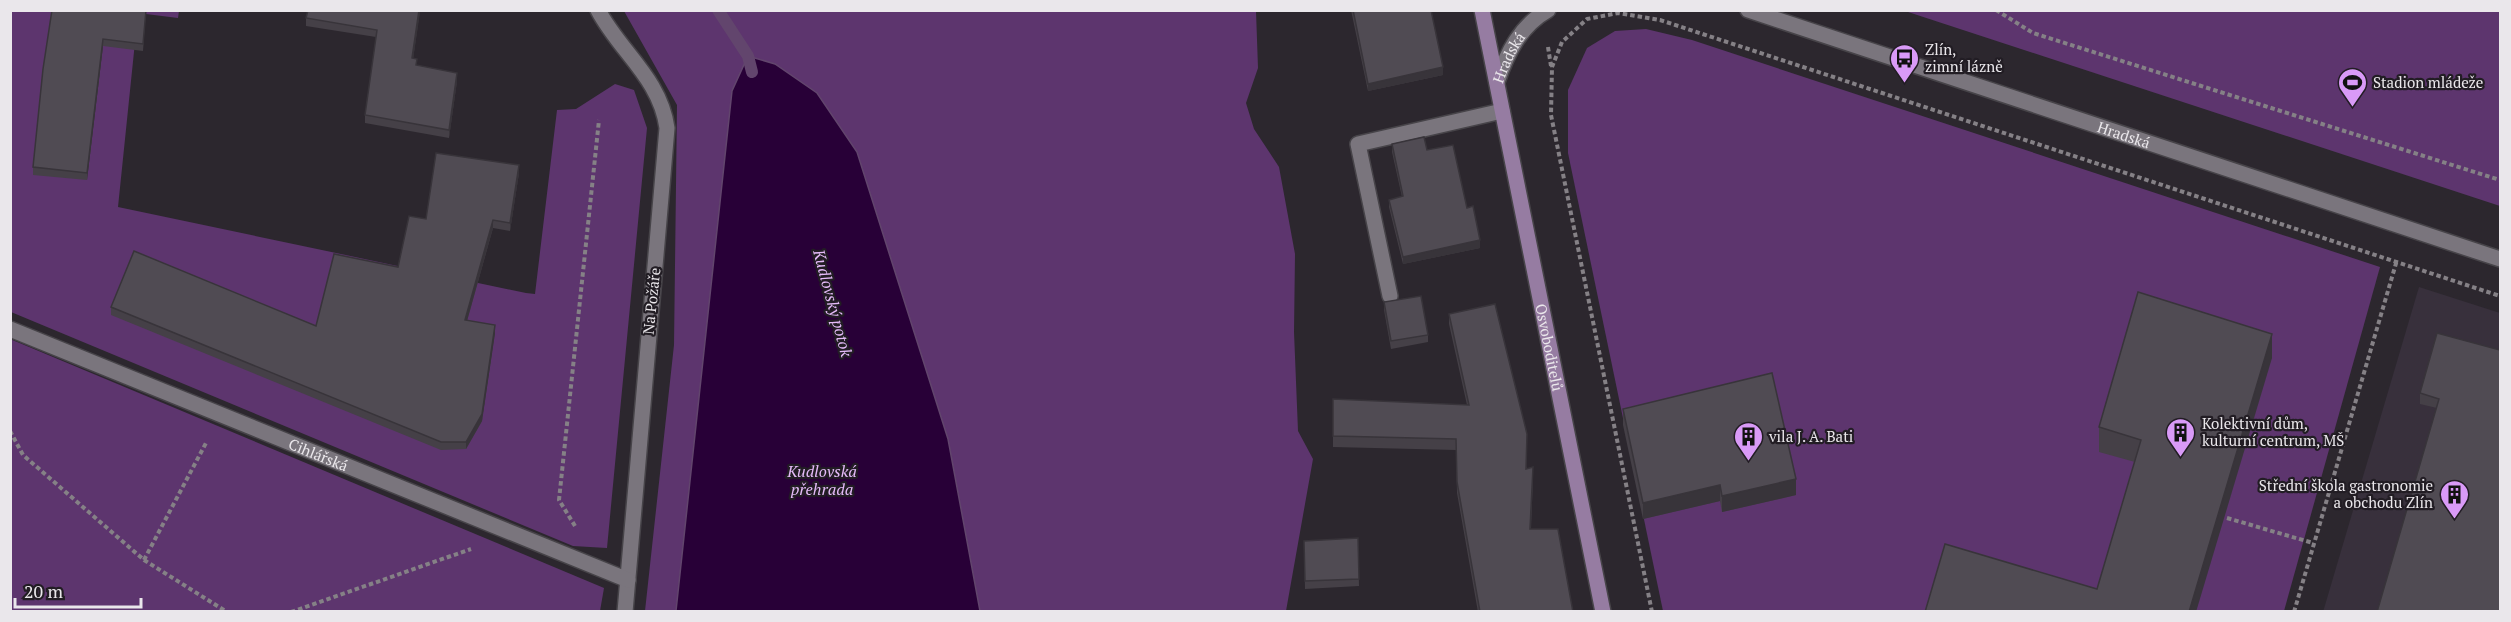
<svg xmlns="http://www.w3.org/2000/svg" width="2511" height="622" font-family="'PT Serif',serif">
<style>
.built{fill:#38303c}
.green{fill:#5d356e}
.water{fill:#280037;stroke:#62456d;stroke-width:1.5}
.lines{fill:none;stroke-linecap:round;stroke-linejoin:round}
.stream{stroke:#62456d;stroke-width:12}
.lane-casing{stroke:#474449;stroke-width:18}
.street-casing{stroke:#474449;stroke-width:18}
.secondary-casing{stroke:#474449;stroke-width:18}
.path{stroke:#858186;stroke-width:4;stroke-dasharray:4.5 3;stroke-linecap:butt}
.lane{stroke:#7a757d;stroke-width:15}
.street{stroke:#7a757d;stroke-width:15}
.secondary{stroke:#967ca2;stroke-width:15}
.wall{fill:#454047}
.shaded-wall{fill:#38343a}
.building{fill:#504b53;stroke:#38343a;stroke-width:1.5}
.labels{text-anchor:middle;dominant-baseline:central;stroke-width:4.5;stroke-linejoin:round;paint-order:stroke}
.poi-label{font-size:15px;fill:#eae7eb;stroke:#221d24;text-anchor:start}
.street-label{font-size:15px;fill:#eae7eb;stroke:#221d24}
.water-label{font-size:16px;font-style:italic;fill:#e4baf8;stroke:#221d24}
</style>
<rect width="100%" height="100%" fill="#2c272e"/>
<polygon class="built" points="2419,287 2500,313 2500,611 2323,612"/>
<g class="green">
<polygon points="10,11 179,11 178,18 138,13 118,207 526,293 535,294 557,110 576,109 615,84 634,90 647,128 607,548 573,546 11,312"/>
<polygon points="624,11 1256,11 1258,68 1246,103 1254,129 1279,167 1295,254 1294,332 1298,431 1313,459 1286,611 980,611 948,439 902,297 748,56 732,92 676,611 645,611 674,345 677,105"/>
<polygon points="1905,11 2500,11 2500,206"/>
<polygon points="1646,29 1692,40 2380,267 2284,611 1663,611 1568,153 1568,90 1587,48 1615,31"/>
<polygon points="10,339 604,588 600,611 11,611"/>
</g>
<polygon class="water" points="748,56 775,64 817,93 857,152 948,439 980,611 676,611 732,91"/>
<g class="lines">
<polyline class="stream" points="718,10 748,56 752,72"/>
<defs>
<polyline id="lane" points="1390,296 1358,144 1502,111"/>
<g id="street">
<path d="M598 10C620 52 660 78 667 128L625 612"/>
<path id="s1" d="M1748 10 2500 259"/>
<path id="s2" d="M1497 82C1507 53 1520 26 1548 10"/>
<path id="s3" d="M10 329 628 580"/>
</g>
<g id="secondary">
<path id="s4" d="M1482 10 1603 612"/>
</g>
</defs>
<use href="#lane" class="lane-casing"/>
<use href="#street" class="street-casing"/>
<use href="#secondary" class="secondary-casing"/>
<g class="path">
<polyline points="1996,10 2033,33 2500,180"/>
<polyline points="1548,47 1551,66"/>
<polyline points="10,431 23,455 144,560 227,612"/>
<polyline points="2227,518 2313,543"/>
<polyline points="575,526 559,500 599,120"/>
<polyline points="144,560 207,441"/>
<polyline points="291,612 471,549"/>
<polyline points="1652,612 1551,115 1552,67 1562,42 1587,19 1618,13 1660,20 2500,296"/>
<polyline points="2294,612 2397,260"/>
</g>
<use href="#lane" class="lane"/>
<use href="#street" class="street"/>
<use href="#secondary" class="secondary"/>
</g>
<g class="wall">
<polygon points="52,10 146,10 143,51 103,46 87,180 33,175 33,167"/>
<polygon points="420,10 413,59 417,66 457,81 449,138 365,123 365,115 376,37 306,26 306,18"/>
<polygon points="1351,10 1431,10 1443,75 1368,91"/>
<polygon points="1392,144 1427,150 1467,208 1480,248 1403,264 1389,207 1389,200 1402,197 1392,152"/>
<polygon points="519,173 510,231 493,228 467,321 495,333 482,421 466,449 441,450 111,315 111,307 316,326 398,267 426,219"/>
<polygon points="1384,302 1428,335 1428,342 1391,349 1384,310"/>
<polygon points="1449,314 1527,468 1533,478 1531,529 1573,612 1478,612 1457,493 1456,450 1333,447 1333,399 1467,405 1449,324"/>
<polygon points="2500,350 2437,408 2420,404 2420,393"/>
<polygon points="2272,358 2097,589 2135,462 2099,452 2099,427"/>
<polygon points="1623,409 1796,495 1722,512 1720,501 1643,519 1623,425"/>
<polygon points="1358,538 1359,586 1305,589 1304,541"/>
</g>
<g class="shaded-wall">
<polygon points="419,10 420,13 412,66 412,58"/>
<polygon points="103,39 103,46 87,180 87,173"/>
<polygon points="1443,67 1443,75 1368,91 1368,84"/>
<polygon points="457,73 457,81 449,138 449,130"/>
<polygon points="519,165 519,173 510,231 510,223"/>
<polygon points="493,220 493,228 465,328 465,320"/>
<polygon points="1480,240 1480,248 1403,264 1403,257"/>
<polygon points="495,325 495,333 482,421 466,449 466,442"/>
<polygon points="2272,334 2272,358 2196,612 2189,612"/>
<polygon points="1796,479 1796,495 1722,512 1722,496"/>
<polygon points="1720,485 1720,501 1643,519 1643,503"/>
</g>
<g class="building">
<polygon points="52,10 146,10 143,44 103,39 87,173 33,167 43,69"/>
<polygon points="308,10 419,10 412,58 417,59 416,65 457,73 449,130 365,115 377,30 306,18"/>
<polygon points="1353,10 1431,10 1443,67 1368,84"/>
<polygon points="1424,137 1427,150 1453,145 1467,208 1473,206 1480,240 1403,257 1389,200 1403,196 1392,144"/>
<polygon points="436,153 519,165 510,223 493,220 465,320 495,325 482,414 466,442 441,442 111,307 134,251 316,326 334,254 398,267 409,216 426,219"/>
<polygon points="2138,292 2272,334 2189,612 1925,612 1945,544 2097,589 2141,440 2099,427"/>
<polygon points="1421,296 1428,335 1391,341 1384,302"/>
<polygon points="1495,304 1527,434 1526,469 1533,467 1530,529 1558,529 1573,612 1480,612 1457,482 1456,439 1333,436 1333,399 1469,405 1449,314"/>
<polygon points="2437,333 2500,350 2500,612 2377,612 2439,399 2420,393"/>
<polygon points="1772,373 1796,479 1722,496 1720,485 1643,503 1623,409"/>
<polygon points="1358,538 1359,579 1305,581 1304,541"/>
</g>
<defs>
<symbol id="bus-pin" viewBox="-11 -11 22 30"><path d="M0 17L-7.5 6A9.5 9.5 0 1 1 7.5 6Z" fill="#d99af7" stroke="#221d24"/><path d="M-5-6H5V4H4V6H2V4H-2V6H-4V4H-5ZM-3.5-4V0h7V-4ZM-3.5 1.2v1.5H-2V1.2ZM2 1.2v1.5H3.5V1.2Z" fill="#111"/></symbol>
<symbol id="stadium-pin" viewBox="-11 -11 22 30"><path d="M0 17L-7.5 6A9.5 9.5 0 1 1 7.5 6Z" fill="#d99af7" stroke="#221d24"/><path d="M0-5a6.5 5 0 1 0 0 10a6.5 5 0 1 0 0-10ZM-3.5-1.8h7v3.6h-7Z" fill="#111"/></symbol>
<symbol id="building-pin" viewBox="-11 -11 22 30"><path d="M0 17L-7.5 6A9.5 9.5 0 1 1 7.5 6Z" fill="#d99af7" stroke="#221d24"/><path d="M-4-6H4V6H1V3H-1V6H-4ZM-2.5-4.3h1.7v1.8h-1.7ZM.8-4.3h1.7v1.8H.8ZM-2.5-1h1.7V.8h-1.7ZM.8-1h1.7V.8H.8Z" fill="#111"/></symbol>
</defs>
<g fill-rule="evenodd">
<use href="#bus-pin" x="1888" y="42" width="33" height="45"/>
<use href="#stadium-pin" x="2336" y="66" width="33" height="45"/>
<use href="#building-pin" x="2164" y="416" width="33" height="45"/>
<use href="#building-pin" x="1732" y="420" width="33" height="45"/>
<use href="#building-pin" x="2438" y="478" width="33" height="45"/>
</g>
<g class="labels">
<g class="poi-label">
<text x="1925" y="49">Zlín,<tspan x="1925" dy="17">zimní lázně</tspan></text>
<text x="2373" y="82">Stadion mládeže</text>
<text x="2202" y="423">Kolektivní dům,<tspan x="2202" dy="17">kulturní centrum, MŠ</tspan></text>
<text x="1769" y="436">vila J. A. Bati</text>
<text x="2433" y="485" text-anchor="end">Střední škola gastronomie<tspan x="2433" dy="17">a obchodu Zlín</tspan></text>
</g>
<g class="street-label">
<text stroke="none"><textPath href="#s2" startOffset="27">Hradská</textPath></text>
<text stroke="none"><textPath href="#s1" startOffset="396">Hradská</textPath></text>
<text transform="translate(651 301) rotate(-84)">Na Požáře</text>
<text stroke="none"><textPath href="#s4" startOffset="344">Osvoboditelů</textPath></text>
<text stroke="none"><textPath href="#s3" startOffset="333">Cihlářská</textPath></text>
</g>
<g class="water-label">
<text transform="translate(833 303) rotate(75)">Kudlovský potok</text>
<text x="822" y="471">Kudlovská<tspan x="822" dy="18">přehrada</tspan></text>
</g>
</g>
<rect width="2511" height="622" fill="none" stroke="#eae7eb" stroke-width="24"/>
<path d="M15 598v9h126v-9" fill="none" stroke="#eae7eb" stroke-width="3"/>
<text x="24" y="598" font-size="18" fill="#eae7eb" stroke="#221d24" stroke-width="4.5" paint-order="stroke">20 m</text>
</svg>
